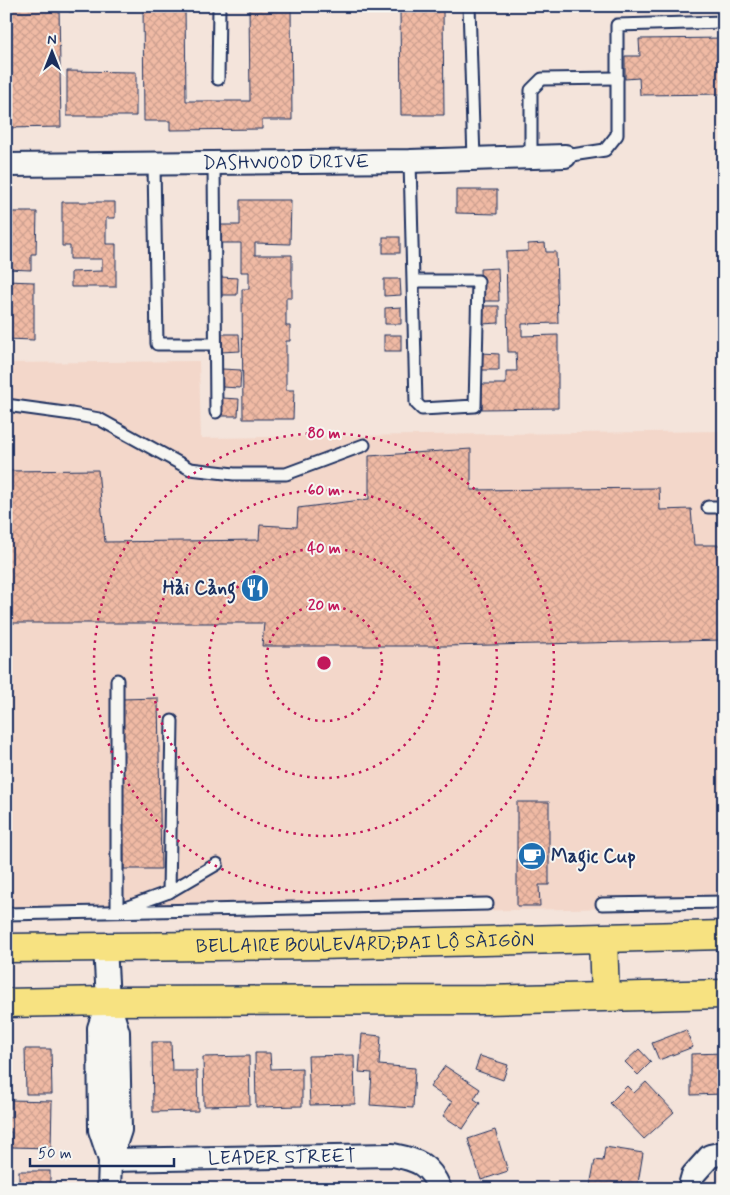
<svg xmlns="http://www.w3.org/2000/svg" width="730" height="1195" font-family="Mynerve,sans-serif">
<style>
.built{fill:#f3d7ca}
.building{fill:url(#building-cross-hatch);stroke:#1b2f5e}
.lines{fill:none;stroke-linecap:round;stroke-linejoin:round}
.service-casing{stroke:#1b2f5e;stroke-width:15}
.minor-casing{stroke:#1b2f5e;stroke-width:26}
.primary-casing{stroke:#1b2f5e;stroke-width:31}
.service{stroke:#f6f6f2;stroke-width:11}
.minor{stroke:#f6f6f2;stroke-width:22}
.primary{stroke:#f7e281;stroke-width:28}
.ring{fill:none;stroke:#c2185b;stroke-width:2.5;stroke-dasharray:2.5 5}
.labels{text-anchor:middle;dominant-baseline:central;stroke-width:4;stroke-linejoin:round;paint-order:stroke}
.street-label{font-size:19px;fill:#1b2f5e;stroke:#f6f6f2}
.poi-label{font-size:19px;font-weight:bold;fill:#1b2f5e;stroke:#f6f6f2;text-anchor:end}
.centre{fill:#c2185b;stroke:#f6f6f2;stroke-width:2.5}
.ring-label{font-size:15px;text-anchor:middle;font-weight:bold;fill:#c2185b;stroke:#f6f6f2;stroke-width:4;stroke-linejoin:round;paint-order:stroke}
</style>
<defs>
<pattern id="building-cross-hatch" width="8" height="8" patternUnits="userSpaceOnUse" patternTransform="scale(1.25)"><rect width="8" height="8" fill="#f0baa4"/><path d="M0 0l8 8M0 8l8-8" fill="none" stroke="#cda090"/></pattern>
</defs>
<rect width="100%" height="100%" fill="#f4e4db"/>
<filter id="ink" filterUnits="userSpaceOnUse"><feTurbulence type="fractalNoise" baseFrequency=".02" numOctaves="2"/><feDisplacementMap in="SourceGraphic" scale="10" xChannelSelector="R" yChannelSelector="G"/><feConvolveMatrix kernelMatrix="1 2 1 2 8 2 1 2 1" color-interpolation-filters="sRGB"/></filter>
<g filter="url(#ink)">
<polygon class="built" points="199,361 201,438 724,431 724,906 6,920 6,363"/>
<g class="building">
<polygon points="6,6 59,6 61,127 7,128"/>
<polygon points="69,6 136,6 136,10 69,12"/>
<polygon points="143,6 185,6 186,101 250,101 249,6 291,6 292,120 262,120 262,129 170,130 170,121 144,121"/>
<polygon points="400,10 443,10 444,115 401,115"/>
<polygon points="724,38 724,94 640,95 639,78 625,79 625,56 640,56 639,39"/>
<polygon points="67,71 136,72 136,116 67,116"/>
<polygon points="456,190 497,190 497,214 456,213"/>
<polygon points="240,200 291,200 290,244 255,243 255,255 292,255 292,298 286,298 286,326 290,326 290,341 286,341 286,390 294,390 293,419 243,419 242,289 249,289 249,272 241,272 241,243 220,243 220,225 240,225"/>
<polygon points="62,202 115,202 115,218 106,218 106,244 116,244 116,287 71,287 71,272 102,271 102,259 70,259 70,246 62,246"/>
<polygon points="6,212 37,212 36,254 31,254 31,270 6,269"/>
<rect x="383" y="237" width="17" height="16"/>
<polygon points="545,243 546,252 556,252 558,323 522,324 522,336 558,335 558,408 482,409 482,384 506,384 506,371 517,371 516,352 508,352 506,252 528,251 528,244"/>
<polygon points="498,268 499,301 481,301 480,269"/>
<polygon points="221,277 238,278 237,295 221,295"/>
<polygon points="384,279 400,279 401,295 384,296"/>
<polygon points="6,281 34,282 34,340 6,339"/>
<polygon points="481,306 499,306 499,323 482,324"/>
<polygon points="401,307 401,324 385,324 385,308"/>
<polygon points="221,334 239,334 240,351 221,352"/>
<rect x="384" y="335" width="17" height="16"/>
<polygon points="482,353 499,354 499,370 482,370"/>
<polygon points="222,369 241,370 240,388 222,387"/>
<polygon points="222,398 239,399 238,416 222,416"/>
<polygon points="471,449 471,490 659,488 660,510 691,509 694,545 724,545 724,640 446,646 262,646 264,623 6,623 6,471 98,470 105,542 259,540 260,525 297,527 298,508 369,499 369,456"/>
<polygon points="158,698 161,869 124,869 122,699"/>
<polygon points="517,802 549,802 549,885 539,885 540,906 517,906"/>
<polygon points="686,1030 693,1047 659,1060 652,1043"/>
<polygon points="362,1034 381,1036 379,1065 415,1068 413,1108 370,1105 372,1073 359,1072"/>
<polygon points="152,1042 171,1042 172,1071 197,1071 198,1111 153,1112"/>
<polygon points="25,1049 51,1049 52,1094 26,1094"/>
<polygon points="639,1049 651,1062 638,1075 625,1062"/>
<polygon points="255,1053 270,1053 271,1069 302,1068 302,1106 256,1107"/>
<polygon points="724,1053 724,1094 691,1095 691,1054"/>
<polygon points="354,1055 355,1104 310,1105 308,1056"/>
<polygon points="249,1056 250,1105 204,1106 203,1057"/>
<polygon points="480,1056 508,1065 503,1080 475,1070"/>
<polygon points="445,1066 480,1089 474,1099 480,1103 463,1129 443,1116 452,1102 430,1087"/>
<polygon points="646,1082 674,1112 644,1139 610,1103 627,1086 634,1093"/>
<polygon points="11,1100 52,1101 51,1148 11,1147 11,1132 6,1132 6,1117 11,1117"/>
<polygon points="495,1130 508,1171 481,1180 468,1139"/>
<polygon points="605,1147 643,1153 637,1189 607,1189 590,1186 595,1160 603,1161"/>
<rect x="19" y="1171" width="31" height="18"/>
<polygon points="537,1187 537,1189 485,1189 485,1188"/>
</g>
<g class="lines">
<defs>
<g id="service">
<polyline points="469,6 474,159"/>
<polyline points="218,79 219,6"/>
<polyline points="565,156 605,150 617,135 617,25 724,22"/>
<polyline points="531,157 531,90 542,79 617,78"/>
<polyline points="410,161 416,403 422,409 475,406 478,281 414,281"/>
<polyline points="214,163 216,412"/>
<polyline points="154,164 157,344 215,344"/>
<polyline points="6,405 72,414 99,419 190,469 234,474 286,474 364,445"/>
<polyline points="708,507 724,507"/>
<polyline points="117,680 117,911 169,892 217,864"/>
<polyline points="169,892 172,721"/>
<polyline points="602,904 724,902"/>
<polyline points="6,914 487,904"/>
</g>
<g id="minor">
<path id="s1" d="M6 165 410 161 565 156"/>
<polyline points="105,946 108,1001 118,1032 120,1130 110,1160 109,1189"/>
<polyline points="108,1001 99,1028 100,1130 110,1160"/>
<path id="s2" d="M110 1160 393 1155C418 1160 429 1164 440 1189"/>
<polyline points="689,1189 693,1175 710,1156 724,1153"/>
</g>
<g id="primary">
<polyline points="603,939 605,996"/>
<path id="s3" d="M6 948 318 945 724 935"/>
<polyline points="6,1003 108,1001 486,1000 724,994"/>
</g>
</defs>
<use href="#service" class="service-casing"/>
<use href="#minor" class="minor-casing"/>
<use href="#primary" class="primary-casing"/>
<use href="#service" class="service"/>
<use href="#minor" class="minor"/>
<use href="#primary" class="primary"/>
</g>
</g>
<g class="ring">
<circle cx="324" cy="663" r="58"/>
<circle cx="324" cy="663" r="115"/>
<circle cx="324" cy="663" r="173"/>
<circle cx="324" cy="663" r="230"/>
</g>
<defs>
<symbol id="restaurant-disc" viewBox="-11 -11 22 22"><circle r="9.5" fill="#1f6fb2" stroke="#f6f6f2"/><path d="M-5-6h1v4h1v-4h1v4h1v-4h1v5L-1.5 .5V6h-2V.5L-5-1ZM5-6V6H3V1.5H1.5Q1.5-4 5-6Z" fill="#fff"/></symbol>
<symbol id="cafe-disc" viewBox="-11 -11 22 22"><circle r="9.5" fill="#1f6fb2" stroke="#f6f6f2"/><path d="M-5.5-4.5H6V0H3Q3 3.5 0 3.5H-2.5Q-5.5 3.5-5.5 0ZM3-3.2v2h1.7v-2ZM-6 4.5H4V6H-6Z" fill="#fff"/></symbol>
</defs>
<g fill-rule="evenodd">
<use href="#restaurant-disc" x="239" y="572" width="32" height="32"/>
<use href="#cafe-disc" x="516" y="840" width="32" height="32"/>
</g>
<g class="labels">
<g class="street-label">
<text stroke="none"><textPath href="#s1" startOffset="280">DASHWOOD DRIVE</textPath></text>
<text stroke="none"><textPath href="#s3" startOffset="359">BELLAIRE BOULEVARD;ĐẠI LỘ SÀIGÒN</textPath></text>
<text stroke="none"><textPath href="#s2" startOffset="172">LEADER STREET</textPath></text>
</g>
<g class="poi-label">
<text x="236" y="588">Hải Cảng</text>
<text x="551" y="856" text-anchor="start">Magic Cup</text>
</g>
</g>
<circle cx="324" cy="663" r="8" class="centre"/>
<g class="ring-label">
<text x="324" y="438">80 m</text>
<text x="324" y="495">60 m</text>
<text x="324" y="553">40 m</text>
<text x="324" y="610">20 m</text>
</g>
<rect width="730" height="1195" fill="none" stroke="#f6f6f2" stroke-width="25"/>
<rect x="12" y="12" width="705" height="1170" fill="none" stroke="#1b2f5e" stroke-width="2" filter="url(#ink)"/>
<g transform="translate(52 52)" stroke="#f6f6f2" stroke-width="4" paint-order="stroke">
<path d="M0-4L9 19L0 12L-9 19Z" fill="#1b2f5e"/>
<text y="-8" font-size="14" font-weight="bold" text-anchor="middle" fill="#1b2f5e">N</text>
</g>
<path d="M30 1158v8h144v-8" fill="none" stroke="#1b2f5e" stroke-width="2.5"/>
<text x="38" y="1158" font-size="15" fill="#1b2f5e" stroke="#f6f6f2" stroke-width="4" paint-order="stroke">50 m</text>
</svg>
